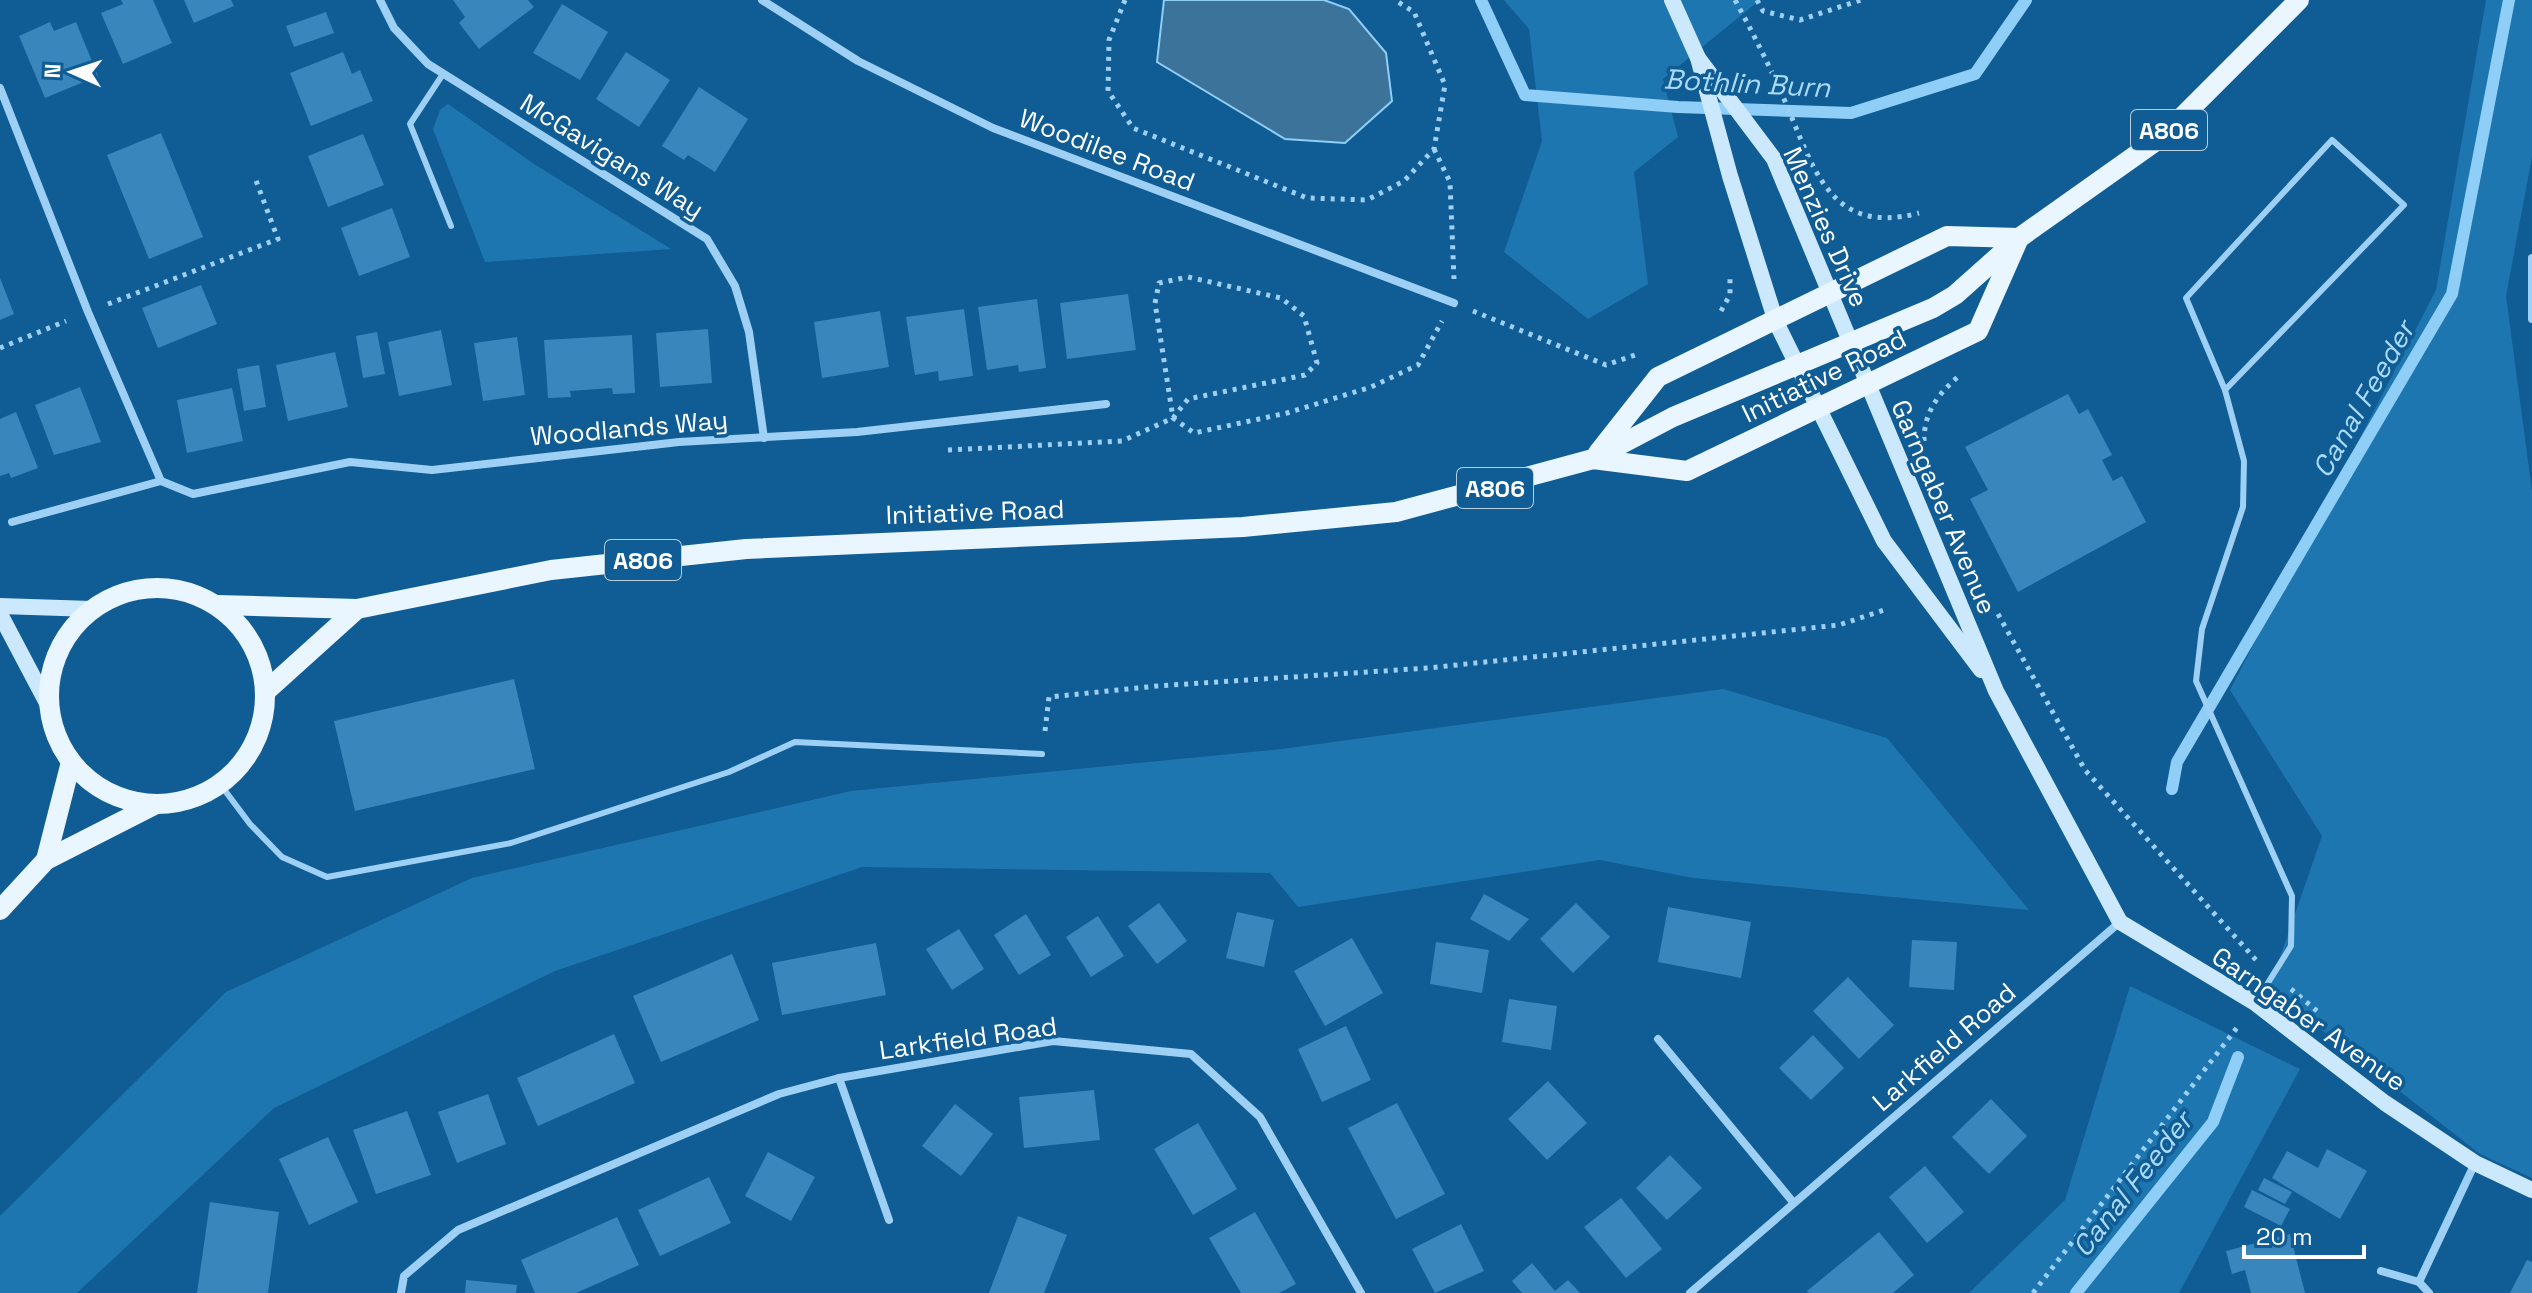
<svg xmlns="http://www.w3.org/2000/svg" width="2532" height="1293" font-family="'Space Grotesk',sans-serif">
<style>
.green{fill:#1e76b1}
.water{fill:#3c739b;stroke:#8ecef7;stroke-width:2}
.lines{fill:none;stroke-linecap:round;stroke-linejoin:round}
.stream{stroke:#8ecef7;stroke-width:12}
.building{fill:#3886bc}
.path{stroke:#9dd0f4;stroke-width:5;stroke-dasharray:4 6;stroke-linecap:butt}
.lane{stroke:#9dd0f4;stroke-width:6}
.street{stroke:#9dd0f4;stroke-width:8}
.secondary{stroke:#cce8fd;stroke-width:16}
.primary{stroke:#e9f5ff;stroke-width:20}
.labels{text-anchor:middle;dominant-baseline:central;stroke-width:7;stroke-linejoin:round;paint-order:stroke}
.shield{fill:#105c94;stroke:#b7cedf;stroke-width:2}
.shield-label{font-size:24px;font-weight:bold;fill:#fff}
.street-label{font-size:26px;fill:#fff;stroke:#105c94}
.water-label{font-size:28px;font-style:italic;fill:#a9dafa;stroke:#105c94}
</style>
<rect width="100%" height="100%" fill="#105c94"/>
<g class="green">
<polygon points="1504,0 1760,0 1663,79 1678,137 1634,172 1648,284 1588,319 1504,252 1542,141 1529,29"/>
<polygon points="2486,0 2532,0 2532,157 2506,296 2532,491 2532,1178 2480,1154 2269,989 2322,836 2230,690 2436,290"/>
<polygon points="448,104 534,164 671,249 485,262 433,129 440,110"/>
<polygon points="1723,689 1887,738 2029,910 1693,878 1600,860 1298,907 1270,873 862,867 555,971 274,1108 77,1293 0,1293 0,1216 226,992 472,878 851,791 1282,749"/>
<polygon points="2130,986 2300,1069 2179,1293 1969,1293 2065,1200"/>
</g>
<polygon class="water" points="1164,0 1324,0 1349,9 1386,53 1392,101 1345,143 1285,139 1157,62"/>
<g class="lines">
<g class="stream">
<polyline points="1481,0 1525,95 1678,107 1851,113 1975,74 2026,0"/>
<polyline points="2172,789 2177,762 2452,294 2509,0"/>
<polyline points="2076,1293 2213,1122 2238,1057"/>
</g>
</g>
<g class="building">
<polygon points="121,0 153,0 172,43 123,64 101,13 123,4"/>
<polygon points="184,0 231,0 234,6 194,23"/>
<polygon points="453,0 528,0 534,7 479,49 459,23 465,17"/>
<polygon points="562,4 608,32 580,80 533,53"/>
<polygon points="326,12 334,33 294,47 286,26"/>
<polygon points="50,22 54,31 76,22 98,76 45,98 19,36"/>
<polygon points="343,52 352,74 360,70 373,101 311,126 290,73"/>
<polygon points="626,52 670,80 639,127 596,99"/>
<polygon points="699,87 748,119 715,172 688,155 684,160 662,146"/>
<polygon points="161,133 203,237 149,259 107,155"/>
<polygon points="363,134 384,185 328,207 308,156"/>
<polygon points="392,208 410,257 359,276 341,228"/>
<polygon points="0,278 14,314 0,320"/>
<polygon points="201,285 217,324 158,348 142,308"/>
<polygon points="1128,294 1136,350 1067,359 1060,303"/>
<polygon points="1037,299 1046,368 1019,372 1018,365 987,370 978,307"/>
<polygon points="964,309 973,376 939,381 938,371 915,375 906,317"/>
<polygon points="880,311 889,367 822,378 814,322"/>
<polygon points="708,329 712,383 660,387 656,333"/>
<polygon points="441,330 452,385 399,396 388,342"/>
<polygon points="377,332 385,374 363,378 356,336"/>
<polygon points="632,335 635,393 613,394 612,388 570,391 571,397 548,398 544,340"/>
<polygon points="517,337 525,395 483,401 474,343"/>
<polygon points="335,352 348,407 288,421 276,365"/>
<polygon points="259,365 266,407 244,411 237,369"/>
<polygon points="80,387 101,442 54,455 35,405"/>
<polygon points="232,388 243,441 187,453 177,400"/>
<polygon points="2068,394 2079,414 2088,409 2112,455 2102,460 2113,481 2122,476 2146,522 2018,592 1970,499 1988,490 1965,447"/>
<polygon points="16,412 38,468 11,478 9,473 0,476 0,419"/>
<polygon points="514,679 535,769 355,811 334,721"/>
<polygon points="1484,894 1529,919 1509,941 1470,919"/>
<polygon points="1159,903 1187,941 1157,964 1128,926"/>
<polygon points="1576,903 1610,937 1573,973 1540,939"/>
<polygon points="1668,907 1751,922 1741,978 1658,962"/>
<polygon points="1237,912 1274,920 1264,967 1226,958"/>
<polygon points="1026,914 1051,955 1019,975 994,935"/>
<polygon points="1098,916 1124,956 1091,977 1066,937"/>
<polygon points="959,929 984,969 952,990 926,949"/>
<polygon points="1352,938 1383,993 1325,1026 1294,971"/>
<polygon points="1912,940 1957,942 1954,990 1909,987"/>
<polygon points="1436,942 1489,950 1482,993 1430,984"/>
<polygon points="876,943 886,995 782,1015 772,963"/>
<polygon points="732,954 759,1020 661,1062 633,996"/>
<polygon points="1848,977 1894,1025 1859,1059 1813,1011"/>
<polygon points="1509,999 1557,1006 1551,1050 1502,1042"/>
<polygon points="1346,1026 1371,1080 1322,1102 1298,1049"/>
<polygon points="614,1034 635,1083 538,1126 517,1078"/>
<polygon points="1813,1035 1844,1068 1811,1100 1779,1068"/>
<polygon points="1548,1081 1587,1123 1547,1160 1508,1119"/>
<polygon points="1094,1090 1100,1140 1024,1148 1019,1097"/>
<polygon points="488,1094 506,1144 457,1163 438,1112"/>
<polygon points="1991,1099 2027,1136 1989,1174 1952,1137"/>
<polygon points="1397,1103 1445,1194 1396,1219 1348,1128"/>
<polygon points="955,1104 993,1134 961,1176 922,1146"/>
<polygon points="407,1111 431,1175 376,1194 353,1130"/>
<polygon points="1198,1123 1237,1189 1193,1215 1154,1149"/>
<polygon points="328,1137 358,1202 309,1225 279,1159"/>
<polygon points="2327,1149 2367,1171 2340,1219 2272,1178 2287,1151 2318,1168"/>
<polygon points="768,1152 815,1177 791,1221 745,1196"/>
<polygon points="1670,1155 1702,1188 1667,1220 1636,1188"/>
<polygon points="1925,1166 1964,1212 1927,1243 1889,1197"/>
<polygon points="709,1177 731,1223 660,1256 638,1210"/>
<polygon points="2264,1178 2292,1192 2285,1204 2258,1190"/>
<polygon points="2252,1190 2290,1209 2281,1226 2244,1207"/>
<polygon points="1621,1198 1662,1249 1626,1278 1584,1227"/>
<polygon points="210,1202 279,1212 268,1293 197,1293"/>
<polygon points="1255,1212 1296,1284 1279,1293 1241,1293 1209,1238"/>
<polygon points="1018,1216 1067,1235 1044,1293 989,1293"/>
<polygon points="617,1217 639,1265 576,1293 535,1293 521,1260"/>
<polygon points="1461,1224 1484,1271 1435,1293 1412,1249"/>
<polygon points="1879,1232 1914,1275 1893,1293 1809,1293 1807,1291"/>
<polygon points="2290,1234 2305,1293 2251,1293 2245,1270 2232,1274 2226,1251"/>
<polygon points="2527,1260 2532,1262 2532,1293 2510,1293"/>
<polygon points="1532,1263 1555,1291 1568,1280 1580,1293 1522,1293 1512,1281"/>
<polygon points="466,1280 517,1285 516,1293 465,1293"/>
</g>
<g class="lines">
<g class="path">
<polyline points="1125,0 1109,40 1108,91 1133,128 1307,198 1367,200 1404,181 1434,149 1445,85 1414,12 1395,0"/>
<path d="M1735 0C1753 33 1769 65 1784 99 1813 165 1828 237 1919 213"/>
<polyline points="1757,0 1763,11 1800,20 1861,0"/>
<polyline points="1434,149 1450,182 1454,279"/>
<polyline points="108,304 278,239 255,178"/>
<polyline points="1473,311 1606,365 1635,355"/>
<polyline points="1721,311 1730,295 1730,279"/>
<polyline points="0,348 66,321"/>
<path d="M1924 441C1924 412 1938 394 1959 376"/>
<polyline points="948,450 1122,441 1173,418 1188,399 1305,375 1317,363 1304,316 1281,298 1188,277 1159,283 1155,303 1173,418 1194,433 1287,413 1371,387 1418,365 1442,321"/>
<polyline points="1998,614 2085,770 2256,960"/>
<polyline points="1045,731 1049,697 1157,686 1428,668 1839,625 1887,609"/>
<polyline points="2291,989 2317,1011"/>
<polyline points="2033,1293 2239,1025"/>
</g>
<g class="lane">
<polyline points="443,74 410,124 451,226"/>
<polygon points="2332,140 2404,205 2225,390 2186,298"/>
<polyline points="2225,390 2244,461 2243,507 2202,629 2196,681 2292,896 2291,946 2256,1002"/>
<polyline points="220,784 250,824 282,857 327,877 511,843 729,772 795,742 1042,754"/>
</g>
<g class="street">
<polyline points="380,0 394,28 428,64 707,239 735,286 749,332 764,438"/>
<polyline points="762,0 858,61 993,128 1454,303"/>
<polyline points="0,88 88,312 161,481 193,494 350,462 432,470 679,442 857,432 1106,404"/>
<polyline points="2532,258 2532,319"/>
<polyline points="12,522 161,481"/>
<polyline points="1658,1039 1793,1202"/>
<polyline points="839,1078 889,1220"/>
<polyline points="2381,1271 2419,1282 2429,1293"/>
<polyline points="2419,1282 2475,1163"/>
<polyline points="401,1293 404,1276 458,1230 779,1094 839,1078 1053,1041 1191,1054 1260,1117 1361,1293"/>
<polyline points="1690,1293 2120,922"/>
</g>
<g class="secondary">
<polyline points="1672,0 1698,58 1730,176 1776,322 1884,541 1981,670"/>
<polyline points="1698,58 1774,159 1996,691 2120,922 2255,1003 2385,1103 2475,1163 2532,1190"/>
<polyline points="0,606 92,609"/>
<polyline points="0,614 48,705"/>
</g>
<g class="primary">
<polyline points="1598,453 1658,377 1947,236 2019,238"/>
<polyline points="1593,459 1673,417 1933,308 1955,295 2019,238 2163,136 2299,0"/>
<circle cx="157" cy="696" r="108"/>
<polyline points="217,605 357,609 551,570 746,549 1243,527 1396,512 1593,459 1687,471 1978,331 2019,238"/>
<polyline points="265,692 357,609"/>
<polyline points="46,860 71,762"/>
<polyline points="0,910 46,860 154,805"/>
</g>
</g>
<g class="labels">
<g class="shield">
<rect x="2131" y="110" width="76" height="40" rx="6"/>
<rect x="1457" y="468" width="76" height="40" rx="6"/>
<rect x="605" y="540" width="76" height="40" rx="6"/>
</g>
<g class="shield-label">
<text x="2169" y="130">A806</text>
<text x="1495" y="488">A806</text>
<text x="643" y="560">A806</text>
</g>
<g class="street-label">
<text transform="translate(1107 150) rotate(21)">Woodilee Road</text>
<text transform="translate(612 156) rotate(32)">McGavigans Way</text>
<text transform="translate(1826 227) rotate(66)">Menzies Drive</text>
<text transform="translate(1824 376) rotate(-26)">Initiative Road</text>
<text transform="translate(629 428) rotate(-5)">Woodlands Way</text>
<text transform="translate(1944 507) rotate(67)">Garngaber Avenue</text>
<text transform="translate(975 512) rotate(-2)">Initiative Road</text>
<text transform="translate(2309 1019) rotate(35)">Garngaber Avenue</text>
<text transform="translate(968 1038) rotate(-8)">Larkfield Road</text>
<text transform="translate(1944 1047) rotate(-41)">Larkfield Road</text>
</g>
<g class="water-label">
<text transform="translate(1747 83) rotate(3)">Bothlin Burn</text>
<text transform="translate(2363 399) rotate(-60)">Canal Feeder</text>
<text transform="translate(2132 1184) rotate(-52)">Canal Feeder</text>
</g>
</g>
<g transform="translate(72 72) rotate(273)" stroke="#105c94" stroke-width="6" paint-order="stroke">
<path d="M0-6L14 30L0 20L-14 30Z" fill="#ffffff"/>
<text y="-12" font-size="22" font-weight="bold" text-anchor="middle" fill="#ffffff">N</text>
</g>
<path d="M2244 1245v12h120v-12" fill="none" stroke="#ffffff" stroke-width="4"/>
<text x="2256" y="1245" font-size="24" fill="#ffffff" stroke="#105c94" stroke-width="6" paint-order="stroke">20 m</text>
</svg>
